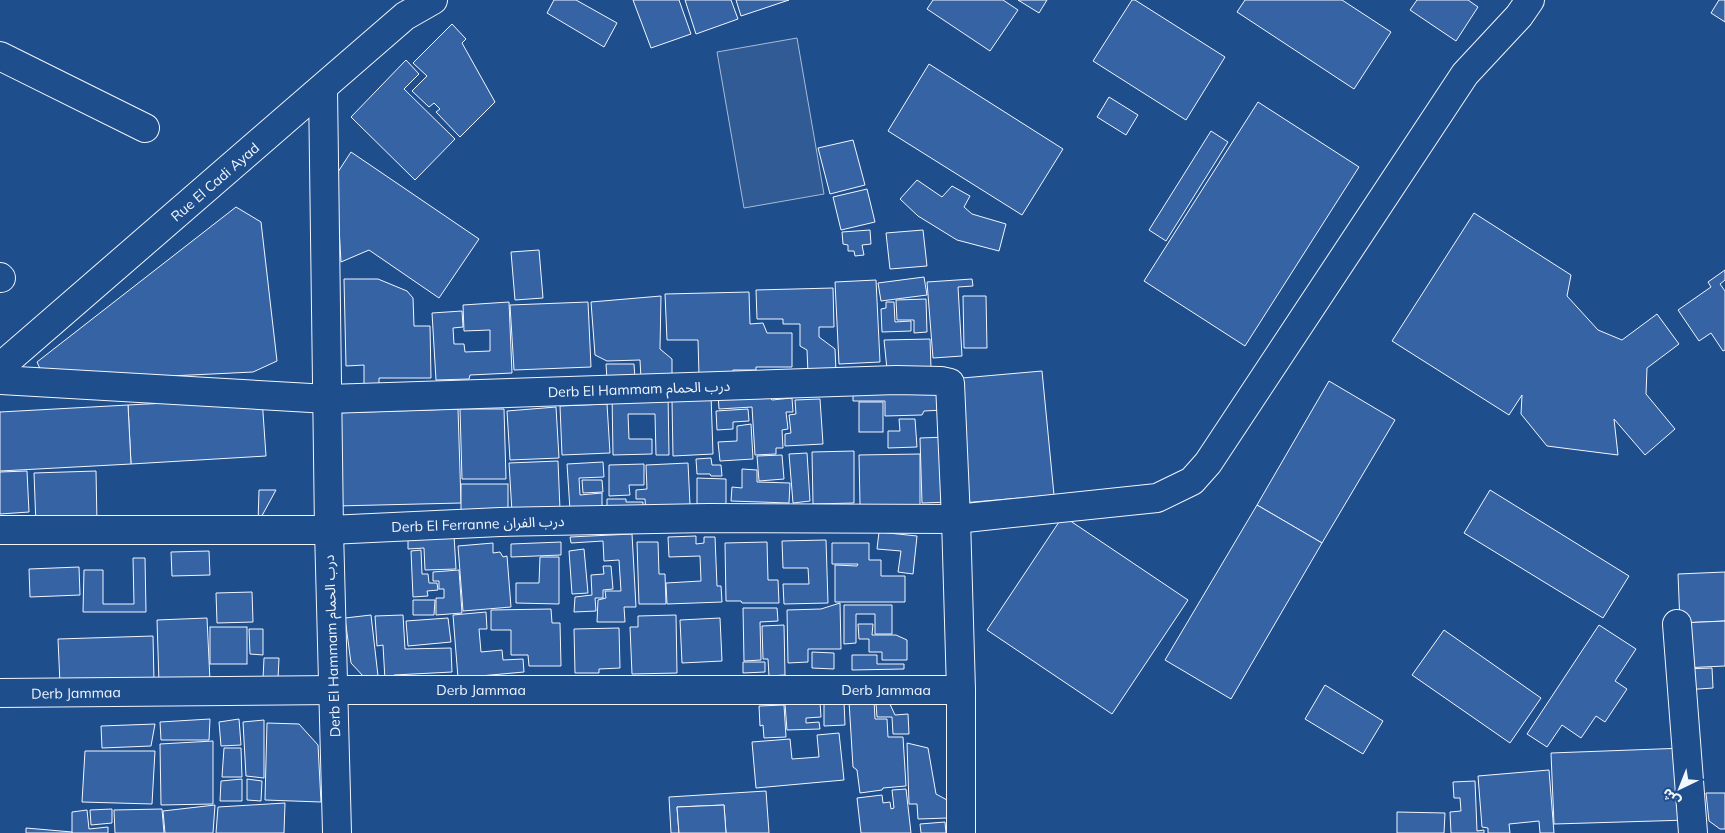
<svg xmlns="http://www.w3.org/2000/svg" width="1725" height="833" font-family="Mulish,'Noto Sans Arabic',sans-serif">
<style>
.built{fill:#305b95;stroke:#a8bbd7}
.building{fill:#3563a3;stroke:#f2f6ff}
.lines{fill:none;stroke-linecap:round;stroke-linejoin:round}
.minor-casing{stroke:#f2f6ff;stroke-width:30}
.minor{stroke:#1f4e8c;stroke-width:28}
.labels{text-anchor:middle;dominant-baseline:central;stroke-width:4;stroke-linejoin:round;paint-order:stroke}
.street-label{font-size:14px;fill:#f2f6ff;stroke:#1f4e8c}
</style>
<rect width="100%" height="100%" fill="#1f4e8c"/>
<polygon class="built" points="797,38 824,194 744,208 717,52"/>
<g class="building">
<polygon points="554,0 576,0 617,23 604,47 547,13"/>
<polygon points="633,0 679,0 691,34 651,48"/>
<polygon points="685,0 731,0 738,19 696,34"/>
<polygon points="736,0 789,0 741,16"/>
<polygon points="933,0 1003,0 1018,10 990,51 927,9"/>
<polygon points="1018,0 1047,0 1039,13"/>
<polygon points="1132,0 1135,0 1225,57 1186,120 1093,61"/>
<polygon points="1245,0 1342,0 1391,32 1354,89 1237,12"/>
<polygon points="1417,0 1468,0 1478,7 1456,41 1410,10"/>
<polygon points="1719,0 1725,0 1725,22 1711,13"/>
<polygon points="452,24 466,39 462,43 495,102 460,137 436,112 440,109 434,103 429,107 412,91 427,76 413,63"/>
<polygon points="406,60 419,74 404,89 455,139 415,180 351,117"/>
<polygon points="929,64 1063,149 1022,215 888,131"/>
<polygon points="1109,97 1138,115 1126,135 1097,117"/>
<polygon points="1258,102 1359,167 1245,346 1144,281"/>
<polygon points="1211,131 1228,142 1166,241 1149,230"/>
<polygon points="853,140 865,185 830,194 818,148"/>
<polygon points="351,152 479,239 439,298 369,250 341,262 336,175"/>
<polygon points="917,180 942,197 952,186 970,196 964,207 972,214 1006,224 999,251 957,240 918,216 900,199"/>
<polygon points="867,189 875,222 841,230 833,197"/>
<polygon points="236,207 261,222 277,361 253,372 46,382 37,362"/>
<polygon points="1474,213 1571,275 1567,296 1598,330 1622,340 1657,314 1679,344 1647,368 1646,394 1675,429 1645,455 1614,419 1618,455 1547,446 1521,414 1522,395 1509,415 1392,341"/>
<polygon points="870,230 871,244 862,245 864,255 855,256 854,251 848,251 848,245 843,244 842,232"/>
<polygon points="923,230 927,266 890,269 886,233"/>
<polygon points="539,250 543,298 515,300 511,252"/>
<polygon points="1725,270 1725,280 1720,284 1725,291 1725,350 1723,351 1711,333 1699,341 1678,310 1711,287 1708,282"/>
<polygon points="924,277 927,295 881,301 878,283"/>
<polygon points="344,279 378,279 407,291 413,298 414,326 430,326 431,378 379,378 379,384 364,384 364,365 346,366"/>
<polygon points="972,279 973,286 958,287 962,356 933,358 927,282"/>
<polygon points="876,280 880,362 839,364 835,282"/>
<polygon points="833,288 834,327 819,327 819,337 835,349 836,372 808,373 807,350 800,346 800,324 783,324 783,319 757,319 756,290"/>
<polygon points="749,292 750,324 763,323 767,333 792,333 792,367 756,367 756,370 733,370 732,374 699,375 698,340 667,340 665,294"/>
<polygon points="661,296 660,349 672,359 672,378 641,379 640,360 607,361 595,355 591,302"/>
<polygon points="963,296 986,296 987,348 964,348"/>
<polygon points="926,299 927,332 914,333 914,320 897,320 896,300"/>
<polygon points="509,302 512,373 470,375 469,379 436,380 432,313 462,311 463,327 453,328 454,344 464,344 465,352 490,351 490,330 464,331 463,305"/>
<polygon points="588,302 591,367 514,370 510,305"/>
<polygon points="886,302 894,302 895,322 911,321 911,331 882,332 881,309 886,308"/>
<polygon points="930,339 931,368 887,369 884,340"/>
<polygon points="606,364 634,364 635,379 607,380"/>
<polygon points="1042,371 1054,495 962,503 951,379"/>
<polygon points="1329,381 1395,420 1322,543 1257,505"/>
<polygon points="943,388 944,410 924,411 922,415 885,416 885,401 853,401 853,390"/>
<polygon points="765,392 772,400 792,398 793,412 786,412 788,429 782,430 783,448 776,448 776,454 755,455 752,407 719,409 718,394"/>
<polygon points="612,394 668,394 669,455 656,455 655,414 628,414 629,439 652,439 652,454 613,455"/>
<polygon points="711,395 713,454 673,456 672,401"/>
<polygon points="262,398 266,456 131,464 128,405"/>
<polygon points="820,399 823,444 785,446 785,434 791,433 789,415 796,414 795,400"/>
<rect x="859" y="402" width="24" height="30"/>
<polygon points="607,404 610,453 562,455 560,406"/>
<polygon points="128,405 131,464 0,471 0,412"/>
<polygon points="556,407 559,458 510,460 507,411"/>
<polygon points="458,409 461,503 336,506 333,413"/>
<polygon points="460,409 504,409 506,479 462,479"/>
<polygon points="748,409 749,421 733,422 733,429 717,430 716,411"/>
<polygon points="899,419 915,419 917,447 888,448 888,431 900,431"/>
<polygon points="751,424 753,459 720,461 718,442 737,441 737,426"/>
<polygon points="947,437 950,502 922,503 920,438"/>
<polygon points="854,451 854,503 813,504 812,452"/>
<polygon points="807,453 810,501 793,503 789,454"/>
<polygon points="920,454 920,505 860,505 859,455"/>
<polygon points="782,455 784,479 759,481 757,456"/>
<polygon points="711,458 712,465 721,465 722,476 711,476 710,474 697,474 696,459"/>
<polygon points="558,461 560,510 512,512 509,463"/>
<polygon points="603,462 604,477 579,478 580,495 602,493 602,508 570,510 567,464"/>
<polygon points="688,463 690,505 646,511 645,499 636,499 636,490 647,489 646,465"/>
<polygon points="644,464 644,485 629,485 630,495 609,496 609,465"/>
<polygon points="742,469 757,470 757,482 790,483 789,503 731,501 732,487 742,488"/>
<polygon points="27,471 29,512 0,514 0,472"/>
<polygon points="96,471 97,523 36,525 34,473"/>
<polygon points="697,478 726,479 726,511 697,511"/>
<polygon points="582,480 602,480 603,492 583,493"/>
<rect x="461" y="484" width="47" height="31"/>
<polygon points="259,490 276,490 258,523"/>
<polygon points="1490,490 1629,576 1603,618 1464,533"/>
<polygon points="607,499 626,499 626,502 643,502 643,509 607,509"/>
<polygon points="1257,505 1322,543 1231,699 1165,660"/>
<polygon points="1063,516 1188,600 1112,714 987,630"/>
<polygon points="879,532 917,536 913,574 898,572 901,551 877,549"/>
<polygon points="632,534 636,607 624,607 625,622 597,622 598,600 606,598 605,591 621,591 619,560 604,561 603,541 571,543 570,537"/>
<polygon points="454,535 456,569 425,570 424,548 408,549 408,538"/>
<polygon points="696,536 696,544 704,543 704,537 715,537 717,586 721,586 722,602 667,604 666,583 701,581 700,556 669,557 668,537"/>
<polygon points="826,540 828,603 784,604 783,584 809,584 808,568 783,568 782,541"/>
<polygon points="561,542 561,555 511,557 511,544"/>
<polygon points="637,542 658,542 659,574 665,574 666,604 639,604"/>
<polygon points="767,542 768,580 778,580 779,603 742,603 741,601 726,601 725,543"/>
<polygon points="493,543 493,553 500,552 503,557 507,556 511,607 463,611 458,546"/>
<polygon points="832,543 869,543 869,560 881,560 881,576 905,576 905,602 835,602 835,565 857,566 858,564 832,564"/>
<polygon points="584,549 588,593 572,594 569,551"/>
<polygon points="421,550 422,574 428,574 429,583 437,583 438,590 427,591 428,596 413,597 411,551"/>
<polygon points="209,551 210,575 172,576 171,552"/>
<polygon points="540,557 559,557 559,604 516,603 516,583 539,583"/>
<polygon points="133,558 145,558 146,612 83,612 84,570 103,570 103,604 134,604"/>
<polygon points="603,566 611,566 613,589 603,590 603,598 595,598 596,611 574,612 575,597 592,595 591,575 604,574"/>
<polygon points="79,567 80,595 30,597 29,569"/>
<polygon points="459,570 462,613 436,615 436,598 444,598 444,589 439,589 439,581 433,581 433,572"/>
<polygon points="1725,572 1725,621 1680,623 1678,574"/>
<polygon points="252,592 253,622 217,623 216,593"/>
<polygon points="413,600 435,600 434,615 413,615"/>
<polygon points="840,603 841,649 808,649 808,662 788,663 787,610 821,609"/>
<polygon points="844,605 892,605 892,634 875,634 875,614 856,614 856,643 844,644"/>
<polygon points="743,608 777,608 778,621 760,622 761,660 744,661"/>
<polygon points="551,609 552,623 560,623 561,666 529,666 528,655 511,655 511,630 491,630 491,610"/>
<polygon points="486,612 487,629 479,629 481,652 502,650 503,660 523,659 524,672 458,678 453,615"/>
<polygon points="371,615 378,676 364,677 351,663 345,618"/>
<polygon points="403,615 405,649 451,648 452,672 394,675 394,679 385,680 383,645 377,646 375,616"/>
<polygon points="676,615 677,673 632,674 630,627 638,627 638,616"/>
<polygon points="207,618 210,681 159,683 157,620"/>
<polygon points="448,618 451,642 408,646 406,621"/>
<polygon points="720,618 722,661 682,663 680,620"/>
<polygon points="1725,621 1725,666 1682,668 1680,623"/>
<polygon points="858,624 873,624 872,635 896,635 907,640 907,660 882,660 882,652 869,652 869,639 859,639"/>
<polygon points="784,625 785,675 769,676 768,659 763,659 762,626"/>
<polygon points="1599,625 1636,649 1615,681 1627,689 1605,722 1596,716 1581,738 1562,725 1547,747 1527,734"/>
<rect x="210" y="627" width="37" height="37"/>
<polygon points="619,628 620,668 599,669 599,673 575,673 574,629"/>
<polygon points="249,629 263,629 263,655 250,654"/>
<polygon points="1444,630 1541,698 1510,743 1412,675"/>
<polygon points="153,636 154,681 60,684 58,639"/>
<polygon points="812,652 834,653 834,669 812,668"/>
<polygon points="852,655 877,655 877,664 904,664 904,669 852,670"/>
<polygon points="264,658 279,658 278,679 263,679"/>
<polygon points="743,662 765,662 765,672 743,673"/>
<polygon points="1712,668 1713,688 1684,690 1683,669"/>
<polygon points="1325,685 1383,721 1363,754 1305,719"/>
<polygon points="874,700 875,719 887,719 888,737 903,737 906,786 883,788 882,790 860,793 857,770 853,767 849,701"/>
<polygon points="824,701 844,701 845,725 824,726"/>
<polygon points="820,702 821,717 806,718 806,723 819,722 820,729 787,730 785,704"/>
<polygon points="889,702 895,715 908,714 909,734 893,734 892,717 877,717 876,703"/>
<polygon points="784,705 786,737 764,738 763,725 760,726 759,706"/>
<polygon points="210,719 209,740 161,740 160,722"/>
<polygon points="239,719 241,745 221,746 219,722"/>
<polygon points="264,720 264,778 246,776 243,722"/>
<polygon points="267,723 299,724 318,745 321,802 265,800"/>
<polygon points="155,724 151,746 102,748 101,726"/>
<polygon points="839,733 844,780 756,788 752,742 790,739 792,759 819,757 817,735"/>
<polygon points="213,741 213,804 161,805 160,744"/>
<polygon points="907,743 928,748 936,794 947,800 948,818 918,819 917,804 909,804"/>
<polygon points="224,748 241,748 242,777 222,777"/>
<polygon points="1685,748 1688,820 1554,824 1551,753"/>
<polygon points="85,751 155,751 152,804 82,802"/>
<polygon points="1549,770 1554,833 1540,833 1539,821 1509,824 1510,833 1488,833 1488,828 1482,827 1478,776"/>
<polygon points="242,779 242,801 220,801 221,781"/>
<polygon points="247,779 262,781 261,801 247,800"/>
<polygon points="1475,781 1477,831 1484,830 1484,833 1451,833 1450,812 1461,811 1460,798 1454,798 1453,782"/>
<polygon points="906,789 911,833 861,833 857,798 882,795 883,803 890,802 891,809 894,808 892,790"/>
<polygon points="766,791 769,833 726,833 724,805 677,807 679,833 671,833 669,797"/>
<polygon points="1706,793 1725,793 1725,829 1720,829 1709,821"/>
<polygon points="285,803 284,833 216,833 218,807"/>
<polygon points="215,805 213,833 165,833 163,811"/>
<polygon points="724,805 726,833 679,833 677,807"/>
<polygon points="112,809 112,823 91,825 90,810"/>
<polygon points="162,809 164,833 115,833 114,810"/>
<polygon points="87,810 89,829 108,827 108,833 72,833 72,812"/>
<polygon points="1397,812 1445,813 1444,833 1397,833"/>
<polygon points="945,822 946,833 921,833 920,824"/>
<polygon points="26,828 72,832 72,833 26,833"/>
</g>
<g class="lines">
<defs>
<g id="minor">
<polyline points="0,56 145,128"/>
<polyline points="323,88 329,530 337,833"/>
<polyline points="0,277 1,278"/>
<polyline points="0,367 405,16 433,0"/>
<polyline points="0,380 328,399 896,380 941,381 950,383 956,519 961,690 961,833"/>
<polyline points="0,530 329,530 500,522 708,518 956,519 1157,498 1192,481 1208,463 1465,74 1519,16 1530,0"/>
<polyline points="1677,624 1693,833"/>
<polyline points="0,693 334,690 961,690"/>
</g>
</defs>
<use href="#minor" class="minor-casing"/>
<use href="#minor" class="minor"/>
</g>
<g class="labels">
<g class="street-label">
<text transform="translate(215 182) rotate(-41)">Rue El Cadi Ayad</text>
<text transform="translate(639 389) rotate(-2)">Derb El Hammam درب الحمام</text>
<text transform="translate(478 524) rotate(-2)">Derb El Ferranne درب الفران</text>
<text transform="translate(332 646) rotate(-92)">Derb El Hammam درب الحمام</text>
<text x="481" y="690">Derb Jammaa</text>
<text x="886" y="690">Derb Jammaa</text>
<text transform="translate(76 693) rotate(-1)">Derb Jammaa</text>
</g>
</g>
<g transform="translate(1680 788) rotate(223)" stroke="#1f4e8c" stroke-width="4" paint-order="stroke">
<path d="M0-4L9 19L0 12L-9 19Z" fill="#f2f6ff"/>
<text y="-8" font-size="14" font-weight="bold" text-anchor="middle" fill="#f2f6ff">ش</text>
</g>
</svg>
